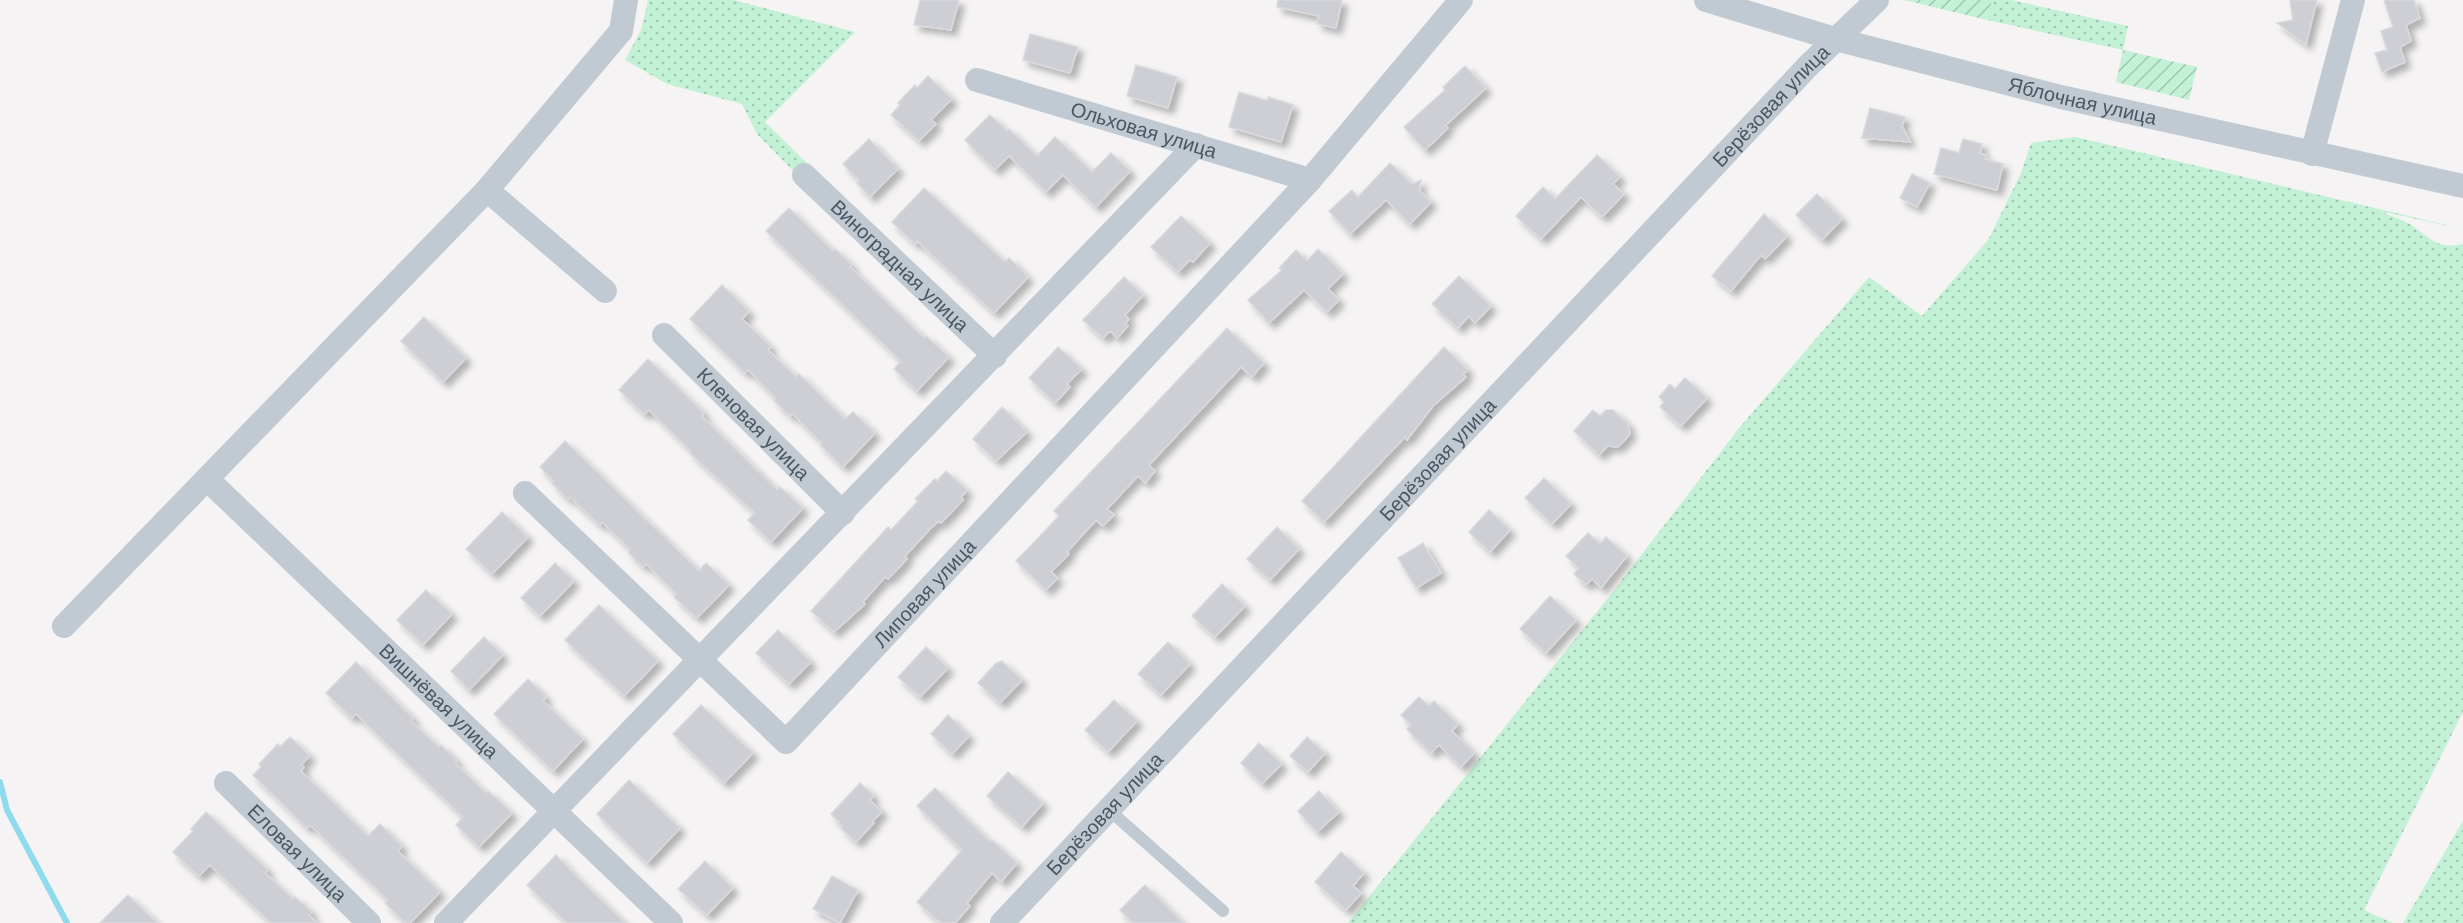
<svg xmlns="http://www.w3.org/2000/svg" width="2463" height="923" font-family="Helvetica,sans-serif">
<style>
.grass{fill:url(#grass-dots)}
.garden{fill:url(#garden-furrows)}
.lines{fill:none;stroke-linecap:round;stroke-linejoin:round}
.stream{stroke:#90daee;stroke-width:6}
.building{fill:#cdcfd5;stroke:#d7d9de;stroke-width:1.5;filter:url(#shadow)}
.service{stroke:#c1cad2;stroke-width:12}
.minor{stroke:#c1cad2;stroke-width:24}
.labels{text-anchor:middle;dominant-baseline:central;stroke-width:6;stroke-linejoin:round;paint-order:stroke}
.street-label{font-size:20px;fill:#4a5661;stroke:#fff}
</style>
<defs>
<pattern id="grass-dots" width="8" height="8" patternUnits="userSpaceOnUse" patternTransform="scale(1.5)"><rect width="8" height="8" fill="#c3f1d5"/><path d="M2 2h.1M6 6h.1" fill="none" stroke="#a0c6b0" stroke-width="1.8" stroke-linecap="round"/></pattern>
<pattern id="garden-furrows" width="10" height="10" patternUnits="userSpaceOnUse" patternTransform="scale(1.5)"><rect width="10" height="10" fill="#c3f1d5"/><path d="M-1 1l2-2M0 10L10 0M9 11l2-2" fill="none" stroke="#a0c6b0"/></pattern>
<filter id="shadow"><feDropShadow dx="5.5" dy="5.5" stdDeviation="3" flood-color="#0004"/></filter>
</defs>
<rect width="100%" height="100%" fill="#f5f3f3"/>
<g class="grass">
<polygon points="648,0 734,0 855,32 765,122 814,170 803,181 757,134 742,104 667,84 625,60 641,30"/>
<polygon points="1992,0 2011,0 2128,26 2123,50 1987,20"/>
<path d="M2076 137 2463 229 2379 211C2388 215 2398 218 2406 222 2428 234 2435 251 2463 244V712L2364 910 2393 923H1348L1608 598 1740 427 1869 277 1922 316 1988 240 2021 173 2031 143Z"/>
<polygon points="2463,821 2463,923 2403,923"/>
</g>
<g class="garden">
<polygon points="1904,0 1992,0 1987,20"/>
<polygon points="2123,50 2197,67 2189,100 2116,82"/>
</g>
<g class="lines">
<polyline class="stream" points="0,782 7,810 67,923"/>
</g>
<g class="building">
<polygon points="920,0 959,0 951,30 914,25"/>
<polygon points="1278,0 1342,0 1336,28 1317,24 1319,16 1277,7"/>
<polygon points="2290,0 2317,0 2306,44 2277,23 2293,20"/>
<polygon points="2384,0 2414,0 2420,18 2406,25 2411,41 2400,47 2405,62 2382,72 2375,53 2387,50 2381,31 2393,27"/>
<polygon points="1030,34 1078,47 1070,73 1023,60"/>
<polygon points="1136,65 1177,77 1168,108 1127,96"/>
<polygon points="1465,66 1486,88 1445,126 1448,128 1425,150 1404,127 1445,90 1443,87"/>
<polygon points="928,76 952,99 931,120 936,124 919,141 891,115 900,105 898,103 915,85 917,88"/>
<polygon points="1239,92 1268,101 1268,97 1293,105 1281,142 1229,127"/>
<polygon points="1870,108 1905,117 1902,126 1910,142 1862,138"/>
<polygon points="990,115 1007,131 1009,129 1037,156 1055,137 1092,172 1111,153 1130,171 1096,207 1063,175 1046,192 1009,156 995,170 965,140"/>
<polygon points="869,139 898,169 870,197 857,183 860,181 843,164"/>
<polygon points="1963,139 1982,144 1980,153 1986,155 1985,159 2003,164 1997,190 1934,174 1941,148 1959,153"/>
<polygon points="1597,155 1620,177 1613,184 1624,194 1602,217 1581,197 1541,239 1516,216 1543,187 1555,199"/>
<polygon points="1390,163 1412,184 1421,180 1419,190 1431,202 1410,224 1386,200 1350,234 1329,211 1352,190 1358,197"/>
<polygon points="1912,174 1930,183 1917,207 1900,198"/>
<polygon points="924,188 1005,262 1009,258 1028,277 994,313 917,241 915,244 892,222"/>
<polygon points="1817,194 1842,219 1822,240 1796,215"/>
<polygon points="789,208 833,251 835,249 852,265 850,267 924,338 926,336 949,357 917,391 894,369 901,361 766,231"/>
<polygon points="1764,214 1787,236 1765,259 1761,255 1731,291 1712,276"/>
<polygon points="1181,216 1210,243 1193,262 1190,260 1178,272 1151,247"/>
<polygon points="1318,249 1343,274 1328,289 1339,300 1327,312 1304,290 1269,323 1248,300 1282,270 1279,268 1296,250 1307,261"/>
<polygon points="1459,276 1491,306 1475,323 1469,316 1458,328 1432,304"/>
<polygon points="1124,277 1143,295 1125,315 1129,319 1125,324 1128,326 1117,338 1110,331 1103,338 1083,320"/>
<polygon points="722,285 749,312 742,319 771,347 768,350 796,377 799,374 845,419 853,412 875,433 843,467 820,445 822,443 792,413 790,416 774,400 776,398 748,370 745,373 690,319"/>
<polygon points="424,317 466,358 443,382 401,341"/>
<polygon points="1227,328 1264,363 1252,377 1241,367 1149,465 1155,471 1145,483 1138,476 1107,509 1114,515 1103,526 1096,520 1067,552 1069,554 1051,572 1058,578 1046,590 1016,561 1059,516 1054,511"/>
<polygon points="1058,347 1082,369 1067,384 1070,387 1055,403 1029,378"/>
<polygon points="1444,347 1468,370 1463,374 1466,377 1433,406 1407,440 1405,437 1324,522 1302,501"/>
<polygon points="648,359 704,413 702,416 777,490 780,487 803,508 771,542 748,520 755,513 690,453 691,451 649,410 644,414 619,390"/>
<polygon points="1685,378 1707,398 1681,426 1660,407 1664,402 1659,397 1670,384 1675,389"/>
<polygon points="1002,407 1027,432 996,461 973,439"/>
<polygon points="1593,410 1600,416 1606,410 1613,410 1628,424 1630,434 1618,447 1608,446 1599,455 1574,431"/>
<polygon points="565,441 699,571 706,563 729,585 697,618 674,597 677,594 646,564 643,567 628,552 630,549 602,522 600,525 570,497 568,499 552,483 554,481 540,467"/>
<polygon points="946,471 967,490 961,497 963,500 941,523 939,521 930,529 905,556 907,559 888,579 885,577 863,602 865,604 834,632 811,611 888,527 891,530 918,501 915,499 935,479 937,481"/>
<polygon points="1544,478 1571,504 1552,524 1525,498"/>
<polygon points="1489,510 1510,530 1490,552 1469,532"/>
<polygon points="502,512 528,537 492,574 466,549"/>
<polygon points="1277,527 1299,549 1270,580 1247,559"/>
<polygon points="1588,533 1600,544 1606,537 1627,556 1601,588 1592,579 1586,585 1574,574 1579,568 1566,556"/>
<polygon points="1423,543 1441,573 1416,588 1398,558"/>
<polygon points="555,563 574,581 540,616 521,598"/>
<polygon points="1222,584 1245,606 1215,637 1192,616"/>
<polygon points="426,590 452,614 423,645 397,620"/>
<polygon points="1550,596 1576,620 1546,653 1520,629"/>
<polygon points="599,605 658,661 624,696 565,640"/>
<polygon points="778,630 811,662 789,684 756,653"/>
<polygon points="484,637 503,655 469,690 451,671"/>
<polygon points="1168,642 1190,664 1161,695 1138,674"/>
<polygon points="926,647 948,668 920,697 898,677"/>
<polygon points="1002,661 1022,680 1000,703 978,683 995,664"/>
<polygon points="356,662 413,718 411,721 439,747 441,745 457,761 455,763 486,793 488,791 512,813 479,847 456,825 463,817 356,714 352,718 326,693"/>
<polygon points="528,679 546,697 543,701 583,739 553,771 494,714"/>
<polygon points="1419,697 1429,706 1434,701 1458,724 1452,731 1474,753 1461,767 1439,745 1431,753 1407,729 1411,725 1401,715"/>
<polygon points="1114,700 1137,721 1108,752 1085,730"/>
<polygon points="701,705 753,753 724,783 673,734"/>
<polygon points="948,715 969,736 952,754 931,734"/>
<polygon points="290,737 310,756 301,765 304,767 301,771 368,836 380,824 402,846 398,851 440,892 410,923 406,923 385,903 388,900 310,825 307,828 253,775 261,767 259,764 278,744 280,747"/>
<polygon points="1307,737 1325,753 1308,772 1290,756"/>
<polygon points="1259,743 1282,764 1262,784 1241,763"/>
<polygon points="1008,772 1043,803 1022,827 987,796"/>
<polygon points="629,780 680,828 647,863 597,814"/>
<polygon points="860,783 874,796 870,800 882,812 872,822 874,823 856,842 841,828 843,826 831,814"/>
<polygon points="935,788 990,842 992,840 1017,863 1001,882 992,873 967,903 970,906 955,923 941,923 917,902 962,850 917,806"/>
<polygon points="1319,791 1339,812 1317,832 1298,811"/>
<polygon points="206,812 268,870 265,873 293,899 295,897 312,912 309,915 317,923 271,923 210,865 199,876 173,852 193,831 191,829"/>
<polygon points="1341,852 1364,873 1353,886 1361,893 1346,910 1315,882"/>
<polygon points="556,855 574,874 625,923 567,923 527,885"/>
<polygon points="705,861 733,888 707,915 678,889"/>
<polygon points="832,876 858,890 840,923 813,909"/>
<polygon points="1145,885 1183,923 1133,923 1120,910"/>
<polygon points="128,895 157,923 100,923"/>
</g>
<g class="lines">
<polyline class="service" points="1108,809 1223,911"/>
<g class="minor">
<path id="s1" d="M1706 0 1835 39 2061 97 2463 186"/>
<path id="s2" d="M977 80 1310 180"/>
<polyline points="2312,154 2353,0"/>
<path id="s3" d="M804 175 995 356"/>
<polyline points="487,190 605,291"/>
<path id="s4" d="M664 335 843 513"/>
<path id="s5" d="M207 479 671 923"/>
<path id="s6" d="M525 493 786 742 1310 180 1461 0"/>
<polyline points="64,626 487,190 621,31 626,0"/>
<path id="s7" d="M226 783 369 923"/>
<polyline points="446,923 1196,145"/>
<path id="s8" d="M1002 923 1808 66 1877 0"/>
</g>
</g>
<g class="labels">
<g class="street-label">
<text stroke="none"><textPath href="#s1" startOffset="390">Яблочная улица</textPath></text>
<text stroke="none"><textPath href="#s8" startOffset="1122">Берёзовая улица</textPath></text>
<text stroke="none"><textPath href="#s2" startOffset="174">Ольховая улица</textPath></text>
<text stroke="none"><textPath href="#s3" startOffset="132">Виноградная улица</textPath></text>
<text stroke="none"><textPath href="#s4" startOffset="126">Кленовая улица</textPath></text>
<text stroke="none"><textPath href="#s8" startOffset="636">Берёзовая улица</textPath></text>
<text stroke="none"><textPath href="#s6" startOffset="564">Липовая улица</textPath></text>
<text stroke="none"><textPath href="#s5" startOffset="321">Вишнёвая улица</textPath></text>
<text stroke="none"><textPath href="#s8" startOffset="150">Берёзовая улица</textPath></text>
<text stroke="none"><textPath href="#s7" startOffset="100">Еловая улица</textPath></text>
</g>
</g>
</svg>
